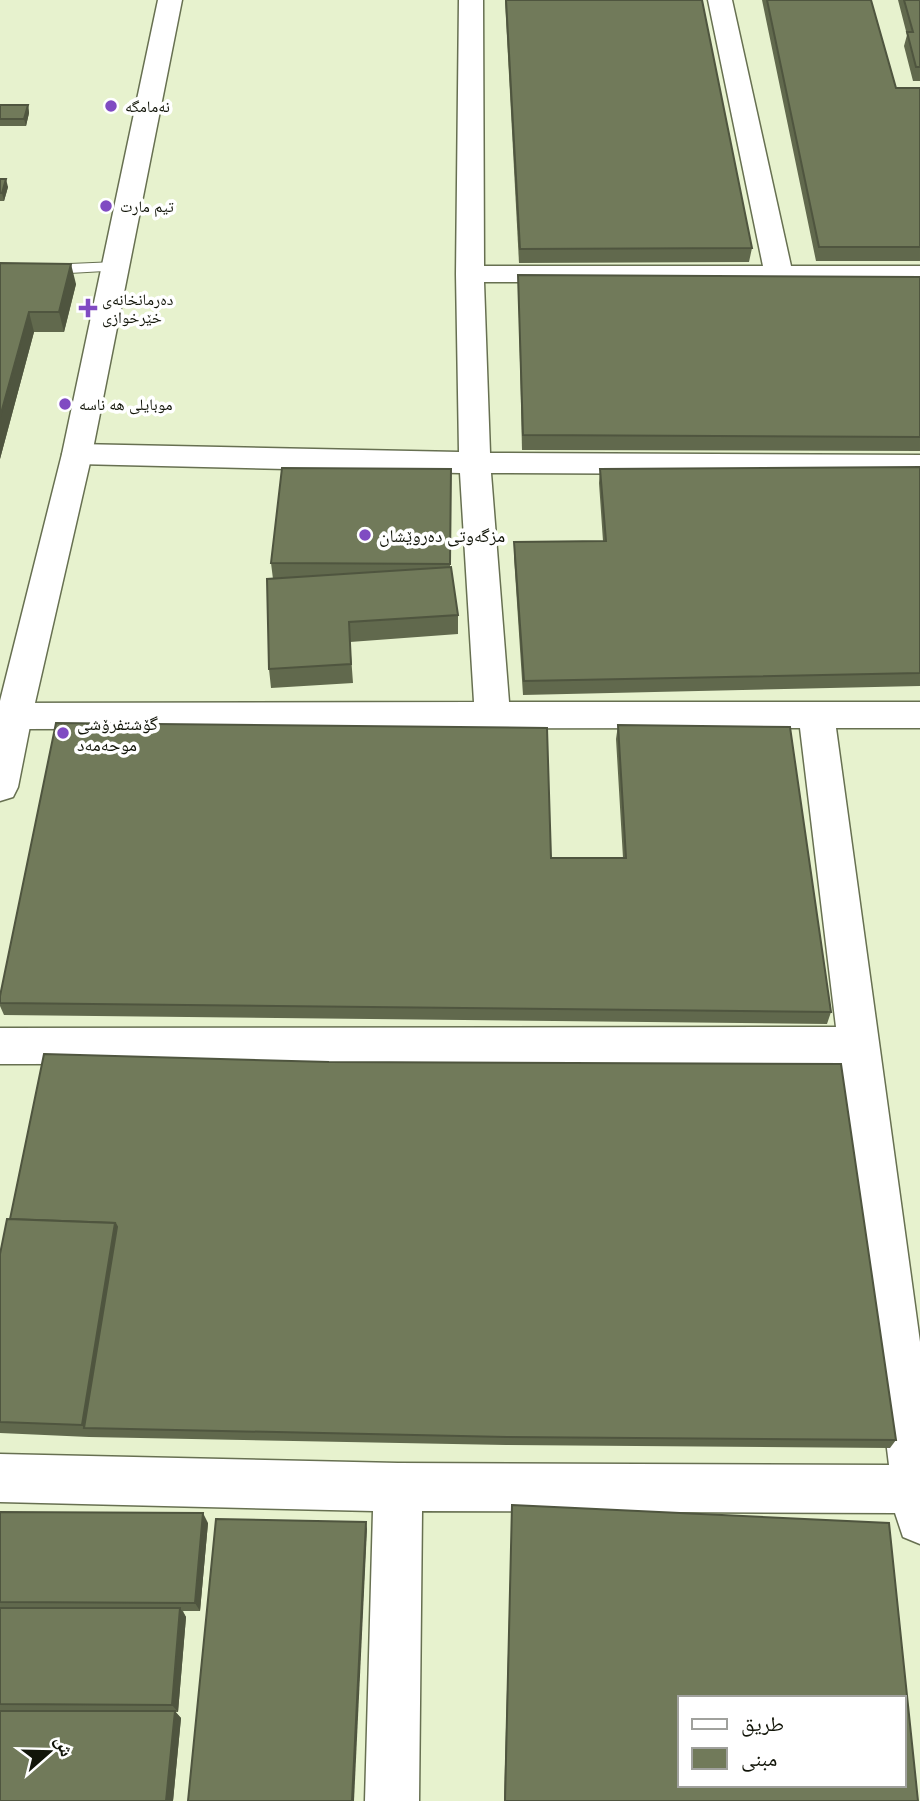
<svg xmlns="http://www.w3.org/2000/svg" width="920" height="1801" font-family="'Open Sans','Noto Naskh Arabic',sans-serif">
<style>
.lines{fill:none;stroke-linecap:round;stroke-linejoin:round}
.service-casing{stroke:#677051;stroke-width:2}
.minor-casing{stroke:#677051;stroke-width:3}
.tertiary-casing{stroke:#677051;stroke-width:3}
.service{fill:#fff;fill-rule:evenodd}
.minor{fill:#fff;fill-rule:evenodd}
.tertiary{fill:#fff;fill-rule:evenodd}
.wall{fill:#61694d}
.shaded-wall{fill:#4f553f}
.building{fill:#717a5a;stroke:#4f553f;stroke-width:2;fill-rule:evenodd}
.poi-dot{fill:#804bc2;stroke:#fff;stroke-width:2.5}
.labels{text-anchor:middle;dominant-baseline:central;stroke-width:7;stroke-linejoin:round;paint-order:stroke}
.far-poi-label{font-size:16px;fill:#121509;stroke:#fff;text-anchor:start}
.poi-label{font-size:18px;fill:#121509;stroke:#fff;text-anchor:start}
</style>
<rect width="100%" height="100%" fill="#e7f2ce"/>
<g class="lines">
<defs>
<polygon id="service" points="116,262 122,264 124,267 122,270 0,277 0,267"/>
<polygon id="minor" points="459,0 483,0 484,266 763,266 708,0 732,0 791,266 920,266 920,282 484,282 490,453 920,455 920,475 491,473 509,702 920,702 920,728 836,728 920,1342 920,1544 903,1537 895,1513 422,1511 419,1801 365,1801 373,1511 0,1502 0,1454 398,1463 889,1465 840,1063 0,1064 0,1028 836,1027 800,728 0,729 0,703 474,702 460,473 77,464 66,461 62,454 66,447 77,444 459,452 456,274"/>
<polygon id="tertiary" points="158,0 182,0 92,454 32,716 18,787 13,797 0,801 0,701 62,454"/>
</defs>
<use href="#service" class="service-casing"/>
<use href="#minor" class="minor-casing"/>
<use href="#tertiary" class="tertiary-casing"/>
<use href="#service" class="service"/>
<use href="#minor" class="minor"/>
<use href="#tertiary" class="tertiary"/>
</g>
<g class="wall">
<polygon points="505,0 702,0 752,248 749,262 519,263"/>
<polygon points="762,0 871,0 896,88 920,88 920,261 816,261"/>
<polygon points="898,0 920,0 920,81 913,81 904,46 907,35"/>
<polygon points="0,105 28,105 29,113 26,126 0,126"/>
<polygon points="0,179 8,187 4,201 0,201"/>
<polygon points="0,263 76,284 64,332 34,332 0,459"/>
<polygon points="518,275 920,277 920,451 522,450"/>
<polygon points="920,467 920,686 523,695 514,557 514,542 603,541 599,483 600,469"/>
<polygon points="451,469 450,567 458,615 458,634 350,642 353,683 271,688 269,669 273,579 271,563"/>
<polygon points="618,725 831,1012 827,1024 4,1015 0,1006 0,996 551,858 623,858 616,739"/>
<polygon points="0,1254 896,1440 890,1448 506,1445 89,1437 0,1433"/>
<polygon points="512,1505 918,1801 504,1801"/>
<polygon points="0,1512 208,1523 200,1611 183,1611 186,1617 178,1712 175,1712 181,1718 173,1801 0,1801"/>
</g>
<g class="shaded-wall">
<polygon points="28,105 29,113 26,126 24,119"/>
<polygon points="6,179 8,187 4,201 2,193"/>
<polygon points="71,264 76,284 64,332 59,312"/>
<polygon points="29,312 34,332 0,459 0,417"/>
<polygon points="115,1223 122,1237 84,1428 82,1425"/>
<polygon points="203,1513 208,1523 200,1611 195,1603"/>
<polygon points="366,1522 367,1529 354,1801 352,1801"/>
<polygon points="180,1608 186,1617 178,1712 172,1705"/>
<polygon points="175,1711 181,1718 173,1801 166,1801"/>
</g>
<g class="building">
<polygon points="506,0 702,0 752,248 520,249"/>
<polygon points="767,0 871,0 896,88 920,88 920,247 819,247"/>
<polygon points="904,0 920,0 920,67 916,67 907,32 913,32"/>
<polygon points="0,105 28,105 24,119 0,119"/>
<polygon points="0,179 6,179 2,193 0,193"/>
<polygon points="0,263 71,264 59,312 29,312 0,417"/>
<polygon points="518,275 920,277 920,437 523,435"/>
<polygon points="920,467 920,673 524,681 514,542 606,541 600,469"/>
<polygon points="282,468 451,469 450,564 271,563"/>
<polygon points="451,567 458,615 349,622 351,664 269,669 267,579"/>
<polygon points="56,723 547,728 551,858 626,858 618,725 790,727 831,1012 0,1003 0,996"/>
<polygon points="44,1054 329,1062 841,1064 896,1440 507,1437 84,1428 117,1227 115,1223 10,1219"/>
<polygon points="7,1219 115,1223 82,1425 0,1422 0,1254"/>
<path d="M512 1505 889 1523 918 1801H505ZM680 1698H904V1785H680Z"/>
<polygon points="0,1512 203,1513 195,1603 0,1602"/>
<polygon points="216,1519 366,1522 352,1801 188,1801"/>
<polygon points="0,1608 180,1608 172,1705 0,1704"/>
<polygon points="0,1711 175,1711 166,1801 0,1801"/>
</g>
<g class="poi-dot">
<circle cx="111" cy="106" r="7"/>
<circle cx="106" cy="206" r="7"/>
<path d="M84.5 297.5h7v7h7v7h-7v7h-7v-7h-7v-7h7z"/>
<circle cx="65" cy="404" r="7"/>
<circle cx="365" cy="535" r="7"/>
<circle cx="63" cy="733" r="7"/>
</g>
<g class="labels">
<g class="far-poi-label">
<text x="125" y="106">نەمامگە</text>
<text x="120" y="206">تیم مارت</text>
<text x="102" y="299">دەرمانخانەی<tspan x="102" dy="18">خێرخوازی</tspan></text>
<text x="79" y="404">موبایلی هه ناسه</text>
</g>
<g class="poi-label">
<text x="379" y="535">مزگەوتی دەروێشان</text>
<text x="77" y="723">گۆشتفرۆشی<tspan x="77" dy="21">موحەمەد</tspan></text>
</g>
</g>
<rect x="678" y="1696" width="228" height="91" fill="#ffffff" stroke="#a0a19d" stroke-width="2"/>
<rect x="692" y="1719" width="35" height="10" fill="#ffffff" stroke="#a0a19d" stroke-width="2"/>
<text x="741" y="1731" font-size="21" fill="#121509">طريق</text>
<rect x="692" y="1748" width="35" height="21" fill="#717a5a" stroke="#a0a19d" stroke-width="2"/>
<text x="741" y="1766" font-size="21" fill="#121509">مبنى</text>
<g transform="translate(49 1752) rotate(70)" stroke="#ffffff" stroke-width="5" paint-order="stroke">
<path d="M0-5L12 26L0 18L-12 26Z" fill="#121509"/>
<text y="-10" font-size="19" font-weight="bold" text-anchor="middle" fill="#121509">ش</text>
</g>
</svg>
